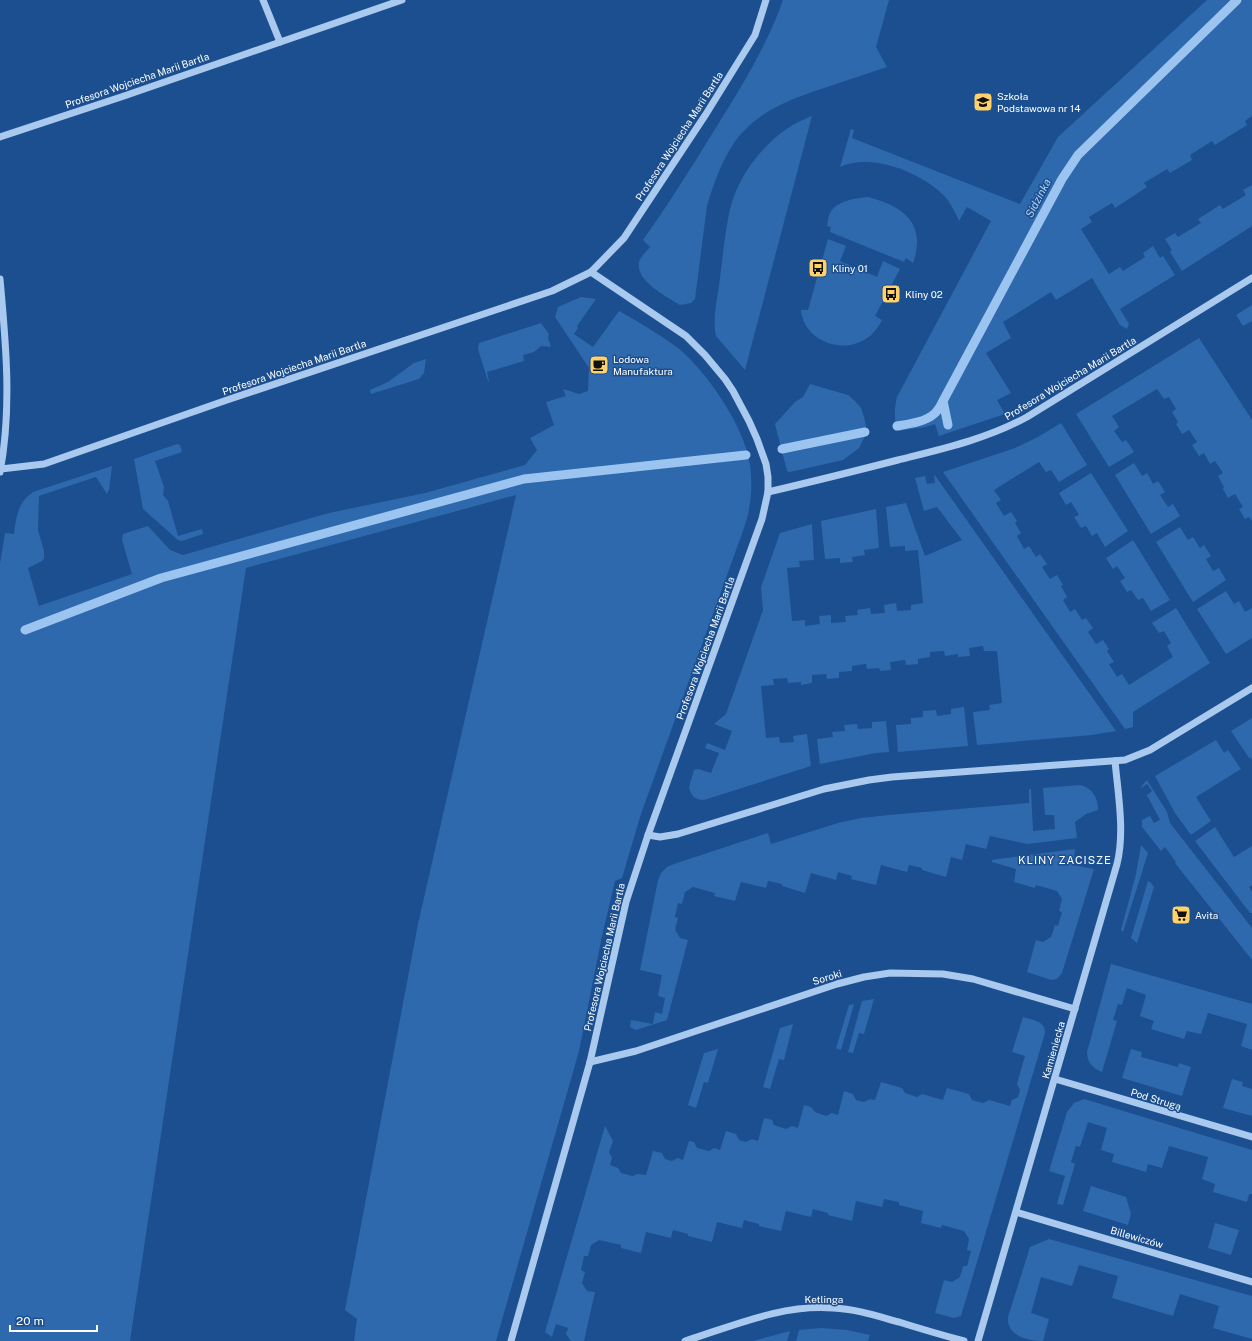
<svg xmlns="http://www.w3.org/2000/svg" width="1252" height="1341" font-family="'Public Sans',sans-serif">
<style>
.green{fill:#2e69ad}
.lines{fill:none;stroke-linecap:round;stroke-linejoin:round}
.stream{stroke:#9cc4f0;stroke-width:9}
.minor{stroke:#a9c9ee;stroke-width:7}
.labels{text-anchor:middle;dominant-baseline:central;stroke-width:3;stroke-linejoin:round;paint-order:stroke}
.street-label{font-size:10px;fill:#fff;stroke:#1b4f8f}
.poi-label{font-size:10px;fill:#fff;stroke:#1b4f8f;text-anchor:start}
.water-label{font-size:11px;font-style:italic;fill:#b5d3f5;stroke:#1b4f8f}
.neighbourhood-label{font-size:11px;letter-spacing:1px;fill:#fff;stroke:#1b4f8f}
</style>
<rect width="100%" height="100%" fill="#1b4f8f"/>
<g class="green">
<path d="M783 0H889L876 47 887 67C868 73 849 80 830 86 797 97 763 108 740 135 724 154 714 182 707 206L695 299 691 303 680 305C667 297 635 281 639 262 640 257 647 251 650 247L643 240C667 206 690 170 712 134 739 91 766 48 783 0Z"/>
<path d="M1207 0H1252V116L1245 121 1247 125 1215 145 1212 141 1190 155 1192 160 1170 173 1167 169 1144 183 1147 187 1115 208 1112 203 1089 217 1092 222 1081 229 1109 274 1120 267 1123 271 1145 257 1143 253 1153 246 1160 258 1163 256 1175 275 1120 309 1129 324 1127 329 1120 325 1092 278 1056 300 1051 292 1003 322 1011 338 986 353 1011 393 997 400 1005 414 939 436 935 424 925 427 898 431C894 420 894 409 897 397L991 221 967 207 959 221C956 214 952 206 947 199 925 174 873 152 840 167L851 129 854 130 852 138 1020 204 1058 137Z"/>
<path d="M812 116 745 370 716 336C712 318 718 296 720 278 723 255 725 231 730 209 740 169 773 130 812 116Z"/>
<polygon points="1252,185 1252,226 1182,271 1170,252 1172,250 1165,239 1175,233 1178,237 1201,223 1198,219 1220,205 1223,209 1246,195 1243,190"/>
<path d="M868 197C903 206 927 223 913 263L906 258 904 262 830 232 831 227 827 226C828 222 828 216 830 213 836 201 856 198 868 197Z"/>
<path d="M828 239 846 246 840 261 877 277 883 261 900 269 875 316 882 320C877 330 870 338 860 342 835 353 803 337 801 310H808Z"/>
<path d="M581 297 596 299 577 326 578 328 574 334 593 347 619 311C639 322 659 334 678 348 707 372 745 427 750 465 753 487 751 507 744 528L641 814 622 878 615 881 602 936 579 1051 496 1341H354L357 1319 345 1310 418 924 516 495 246 568 130 1341H0V564L5 533 14 534C16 517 18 502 33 492L112 466 109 490 107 494 96 477 39 496 38 530 44 551V558L42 561 28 568 39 606 132 574 122 540 123 534 148 526 170 550 183 555 329 513 425 493 525 465 537 450 530 438 554 425 546 402 566 396 563 389 579 394 588 391 589 368 555 317 558 307Z"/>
<polygon points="1252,305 1252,321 1243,326 1236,315"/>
<polygon points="541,323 549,334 548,338 551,347 541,346 534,352 523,355 524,361 487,372 489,381 488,381 478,349 479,343"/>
<polygon points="1199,338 1252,420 1252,521 1249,517 1245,519 1239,509 1243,507 1235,494 1228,498 1223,489 1224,487 1218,476 1223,473 1215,461 1210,464 1204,453 1199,456 1192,445 1197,442 1189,430 1182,434 1176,424 1178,422 1172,412 1176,409 1169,397 1164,399 1157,389 1112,416 1119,427 1114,431 1122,442 1126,440 1134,452 1109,467 1076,414"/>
<polygon points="426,359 424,373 419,379 371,394 370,390 388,382 414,363"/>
<polygon points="810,384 848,395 855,401 861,408 864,417 866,426 865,436 859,448 843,460 790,472 787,471 775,424 795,402 803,397"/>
<polygon points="1061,423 1087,465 1059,482 1051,470 1046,472 1039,462 994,490 1001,500 996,503 1004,516 1011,512 1017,521 1015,523 1021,533 1017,536 1024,549 1029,546 1036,557 1040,554 1047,564 1042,567 1050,579 1057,575 1063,585 1061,586 1067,597 1063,600 1070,612 1075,609 1082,620 1086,618 1093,628 1088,632 1096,644 1103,640 1109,649 1107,651 1114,662 1109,664 1117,677 1122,674 1129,685 1173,657 1167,646 1171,643 1164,631 1159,633 1152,623 1176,608 1210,663 1133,712 1133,727 1125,729 943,472 1015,448 1036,438"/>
<polygon points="177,444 180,445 182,452 155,461 164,487 163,495 168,501 178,536 202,529 203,534 182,541 178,540 143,509 134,459"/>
<polygon points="1134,463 1142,476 1147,473 1153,484 1158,481 1165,492 1160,495 1168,507 1173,504 1180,516 1151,534 1115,475"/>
<polygon points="1091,473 1128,531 1105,547 1097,533 1092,536 1086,526 1081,528 1074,517 1079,515 1071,502 1066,505 1059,493"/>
<path d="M934 474 1116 731 1092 735 977 745 973 712 990 710 989 705 1002 703 997 651H984L983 646 969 648 970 656 958 657V654L945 656 944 651 930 652V657L918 659V664L906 665 905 660 890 662 891 670 880 671 879 668 867 669 866 664 852 666V671L839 672V678L827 679 826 674 812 675V683L801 685V682L788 683 787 678 773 679 774 685 761 686 766 738 779 737 780 743 794 742 793 736 807 734 811 766 704 800C695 800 691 796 689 787L694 770 698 769 711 773 719 753 705 748 707 743 725 750 732 731 714 724 726 714 763 610 761 587 780 533 812 524 814 560 799 561 800 567 787 568 792 621 805 620V626L820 624 819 616 831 615V623L846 622 845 616 858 615 857 610 870 608 871 614 885 613 884 605 896 603 897 611 911 610V605L923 603 918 550 905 551V546L890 547 886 507 906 503 925 556 962 540 937 507 924 511 915 478 925 476 927 484 935 483Z"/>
<polygon points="876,509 879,548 864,550 865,555 852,557 853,562 840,563 840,558 825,559 821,521"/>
<polygon points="1180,527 1188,540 1193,537 1200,548 1204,545 1211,556 1206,559 1213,571 1219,568 1226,580 1193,602 1156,542"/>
<polygon points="1133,540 1170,600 1151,611 1143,598 1138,600 1131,590 1127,592 1120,581 1125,578 1117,566 1113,569 1106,558 1102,561"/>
<polygon points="1226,591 1234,604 1239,601 1245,612 1252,608 1252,638 1226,654 1197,609"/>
<polygon points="964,707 968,746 898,752 896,725 911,724 911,718 923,717 923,711 936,710 937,716 951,714 951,709"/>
<polygon points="1252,718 1252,760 1251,758 1249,758 1231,731"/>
<polygon points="886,721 889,752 876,753 820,764 817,739 833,737 832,732 845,731 844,725 857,724 858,729 872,728 872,722"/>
<polygon points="1216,740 1224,753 1228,750 1241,769 1196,797 1211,821 1191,835 1175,813 1155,776"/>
<polygon points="1147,780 1167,812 1170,823 1252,928 1252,960 1175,863 1176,862 1165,847 1161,851 1142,827 1142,820 1150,816 1154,823 1160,820 1148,797 1146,796 1152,791 1147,784 1140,789 1144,783"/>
<path d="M1080 785C1093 788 1098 798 1098 810L1086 814 1075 822 1077 838 1027 844 990 836 986 849 966 844 962 860 951 857 946 877 922 870V868L909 865 907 872 881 865 876 885 851 879 852 876 838 872 836 880 811 873 805 893 782 886V884L768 881 766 888 741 882 735 901 714 896 715 893 693 887 685 892 682 904 678 903 675 917 678 918 675 930 680 938 688 940 667 1020 636 1030 630 1027 631 1020 653 1024 655 1012 662 1014 665 998 658 996 662 975 640 970 658 880 661 873 667 867 674 864 768 833 771 844 838 823 861 818 889 815 1029 803V789H1031L1033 831 1055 829 1054 815H1045L1043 788Z"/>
<polygon points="1215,827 1234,857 1252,846 1252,885 1249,887 1252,892 1252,913 1250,913 1195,841"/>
<polygon points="1141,845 1148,853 1123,932 1121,930 1136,874"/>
<polygon points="1075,849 1073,865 1094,869 1062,973 1057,979 1051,980 1027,972 1036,940 1043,942 1051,937 1055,925 1058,926 1062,912 1059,911 1062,899 1057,891 1036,885 1035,888 1014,882 1016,869 992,862 992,860 998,859"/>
<polygon points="1148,881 1151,883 1154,887 1137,943 1131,938"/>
<path d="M1111 964 1252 1004V1050L1241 1046 1247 1024 1208 1013 1201 1034 1187 1031 1184 1039 1151 1029 1154 1021 1140 1016 1146 995 1127 988 1122 1005 1118 1004 1113 1020 1117 1021 1102 1072C1092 1068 1087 1062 1087 1052Z"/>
<polygon points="874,999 864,1034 859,1033 853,1053 848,1052 862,1001"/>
<polygon points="854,1004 841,1050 836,1048 849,1005"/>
<path d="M1023 1017C1032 1020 1046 1021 1045 1033L961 1316 954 1318 935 1313 944 1280 952 1282 960 1277 963 1266H967L971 1251 967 1250 969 1239 964 1231 942 1225 941 1228 921 1223 923 1211 899 1205V1202L884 1199 882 1207 856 1201 852 1221 828 1215V1213L813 1209 811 1217 786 1211 781 1231 759 1226V1224L744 1220 742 1228 717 1222 712 1242 688 1236V1234L673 1230 671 1238 646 1232 641 1253 621 1248V1245L599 1240 591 1245 588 1256H584L581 1270 585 1272 582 1283 587 1291 595 1292 584 1341H571L566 1334 568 1328 556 1324 552 1337 545 1332 605 1126 613 1141 609 1152 612 1158 610 1165 618 1168 621 1173 632 1176 638 1174 646 1175 653 1151 662 1153 665 1159 672 1161 678 1158 683 1160 689 1141 694 1142 697 1148 709 1151 714 1148 720 1150 726 1131 736 1134 739 1140 746 1142 752 1139 758 1141 764 1118 772 1120 774 1125 786 1129 792 1126 798 1128 804 1105 811 1107 815 1112 826 1116 832 1113 838 1115 844 1091 853 1094 856 1100 864 1102 870 1099 875 1100 881 1082 902 1088 905 1093 917 1097 922 1094 943 1100 947 1088 969 1094 972 1100 983 1103 989 1100 1010 1106 1012 1100 1018 1097 1020 1090 1017 1084 1025 1056 1012 1052Z"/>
<polygon points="793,1024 784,1060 779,1059 770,1089 763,1087 780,1028"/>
<polygon points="718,1049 708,1083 704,1082 696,1108 688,1105 704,1053"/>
<polygon points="1131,1049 1142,1052 1141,1057 1178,1067 1179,1063 1191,1067 1182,1096 1122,1078"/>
<polygon points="1232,1079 1243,1082 1242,1086 1252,1089 1252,1116 1223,1108"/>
<polygon points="1084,1099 1252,1150 1252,1194 1249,1194 1247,1202 1213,1192 1215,1184 1202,1179 1208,1157 1169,1146 1162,1168 1148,1164 1146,1172 1112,1162 1114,1154 1101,1150 1107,1128 1088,1122 1080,1147 1076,1146 1071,1162 1075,1164 1063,1205 1057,1204 1065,1176 1049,1171 1067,1112 1074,1103"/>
<polygon points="1091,1186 1126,1197 1131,1214 1128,1225 1083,1211"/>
<polygon points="1215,1223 1239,1230 1231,1255 1208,1248"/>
<path d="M1049 1239 1252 1296V1339L1213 1328 1219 1306 1180 1294 1173 1316 1112 1298 1118 1276 1079 1265 1072 1286 1041 1277 1031 1313 1049 1319 1043 1341C1028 1341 1006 1336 1008 1317L1030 1247Z"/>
<polygon points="821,1328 847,1330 870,1335 868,1341 796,1341 799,1330"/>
<polygon points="790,1331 787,1341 753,1341"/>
</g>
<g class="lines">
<g class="stream">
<polyline points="943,401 948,425"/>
<path d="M897 426C909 424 925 422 934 414 938 411 941 405 943 401L1062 179 1078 155 1237 0"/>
<polyline points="782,449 865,432"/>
<polyline points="25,630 161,578 524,479 746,455"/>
</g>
<g class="minor">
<polyline points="263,0 280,42"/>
<polyline points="0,137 124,96 402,0"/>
<path d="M0 279C6 344 12 409 0 472"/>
<polyline points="1,469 44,464 227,400 552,291 591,272 624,238 706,114 755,35 766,0"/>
<path d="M768 492C811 482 855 471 898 460 942 449 987 439 1027 417L1252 278"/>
<polyline points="648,835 660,837 678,834 824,789 869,780 892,777 1125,760 1150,750 1252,688"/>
<polyline points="590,1062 636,1051 837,984 864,977 890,973 943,974 973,979 1075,1009"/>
<polyline points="1055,1079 1252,1137"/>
<polyline points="1016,1212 1252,1282"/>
<polyline points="511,1341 590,1062 626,902 648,835 762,519 768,492 768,477 766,464 757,439 749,421 733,391 725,379 705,355 686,336 591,272"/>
<path d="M685 1341C733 1326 782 1304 833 1308 856 1309 877 1316 899 1322 921 1329 942 1335 964 1341"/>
<path d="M978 1341 1117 864C1125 832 1118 794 1115 761"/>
</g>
</g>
<defs>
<symbol id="school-square" viewBox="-11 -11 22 22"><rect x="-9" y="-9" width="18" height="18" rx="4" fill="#ffd166" stroke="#1b4f8f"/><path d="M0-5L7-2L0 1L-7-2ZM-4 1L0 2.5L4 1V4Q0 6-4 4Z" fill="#111"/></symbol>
<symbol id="bus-square" viewBox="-11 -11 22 22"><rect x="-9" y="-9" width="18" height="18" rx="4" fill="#ffd166" stroke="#1b4f8f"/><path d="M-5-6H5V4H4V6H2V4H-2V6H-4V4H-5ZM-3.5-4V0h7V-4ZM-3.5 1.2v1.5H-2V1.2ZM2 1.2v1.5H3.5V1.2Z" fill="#111"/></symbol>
<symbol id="cafe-square" viewBox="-11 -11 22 22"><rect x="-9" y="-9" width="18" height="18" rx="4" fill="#ffd166" stroke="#1b4f8f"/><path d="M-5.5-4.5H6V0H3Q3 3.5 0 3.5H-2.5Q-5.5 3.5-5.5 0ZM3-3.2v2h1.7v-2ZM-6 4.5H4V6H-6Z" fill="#111"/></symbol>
<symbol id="supermarket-square" viewBox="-11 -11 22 22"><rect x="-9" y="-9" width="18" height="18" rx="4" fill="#ffd166" stroke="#1b4f8f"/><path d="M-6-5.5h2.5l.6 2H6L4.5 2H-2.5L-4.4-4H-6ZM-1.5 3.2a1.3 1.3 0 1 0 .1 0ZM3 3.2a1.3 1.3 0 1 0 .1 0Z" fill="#111"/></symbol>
</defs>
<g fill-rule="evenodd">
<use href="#school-square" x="972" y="91" width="22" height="22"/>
<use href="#bus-square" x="807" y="257" width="22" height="22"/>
<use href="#bus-square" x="880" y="283" width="22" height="22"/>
<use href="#cafe-square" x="588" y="354" width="22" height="22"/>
<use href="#supermarket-square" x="1170" y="904" width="22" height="22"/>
</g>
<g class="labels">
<g class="street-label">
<text transform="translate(137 80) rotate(-19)">Profesora Wojciecha Marii Bartla</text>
<text transform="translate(679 136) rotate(-57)">Profesora Wojciecha Marii Bartla</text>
<text transform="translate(294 367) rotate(-19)">Profesora Wojciecha Marii Bartla</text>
<text transform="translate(1070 378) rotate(-31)">Profesora Wojciecha Marii Bartla</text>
<text transform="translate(705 648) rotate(-70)">Profesora Wojciecha Marii Bartla</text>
<text transform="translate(604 957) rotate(-77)">Profesora Wojciecha Marii Bartla</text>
<text transform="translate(827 977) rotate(-17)">Soroki</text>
<text transform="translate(1053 1050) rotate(-74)">Kamieniecka</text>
<text transform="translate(1156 1099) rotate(17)">Pod Strugą</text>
<text transform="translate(1137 1237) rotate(16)">Billewiczów</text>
<text x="824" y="1299">Ketlinga</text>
</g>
<g class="poi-label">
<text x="997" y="96">Szkoła<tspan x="997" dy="12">Podstawowa nr 14</tspan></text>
<text x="832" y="268">Kliny 01</text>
<text x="905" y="294">Kliny 02</text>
<text x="613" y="359">Lodowa<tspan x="613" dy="12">Manufaktura</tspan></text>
<text x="1195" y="915">Avita</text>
</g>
<g class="water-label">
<text transform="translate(1038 198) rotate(-62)">Sidzinka</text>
</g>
<g class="neighbourhood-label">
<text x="1065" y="860">KLINY ZACISZE</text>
</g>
</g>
<path d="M10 1325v6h87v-6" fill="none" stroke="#ffffff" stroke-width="2"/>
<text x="16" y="1325" font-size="12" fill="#ffffff" stroke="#1b4f8f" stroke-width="3" paint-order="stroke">20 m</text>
</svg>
